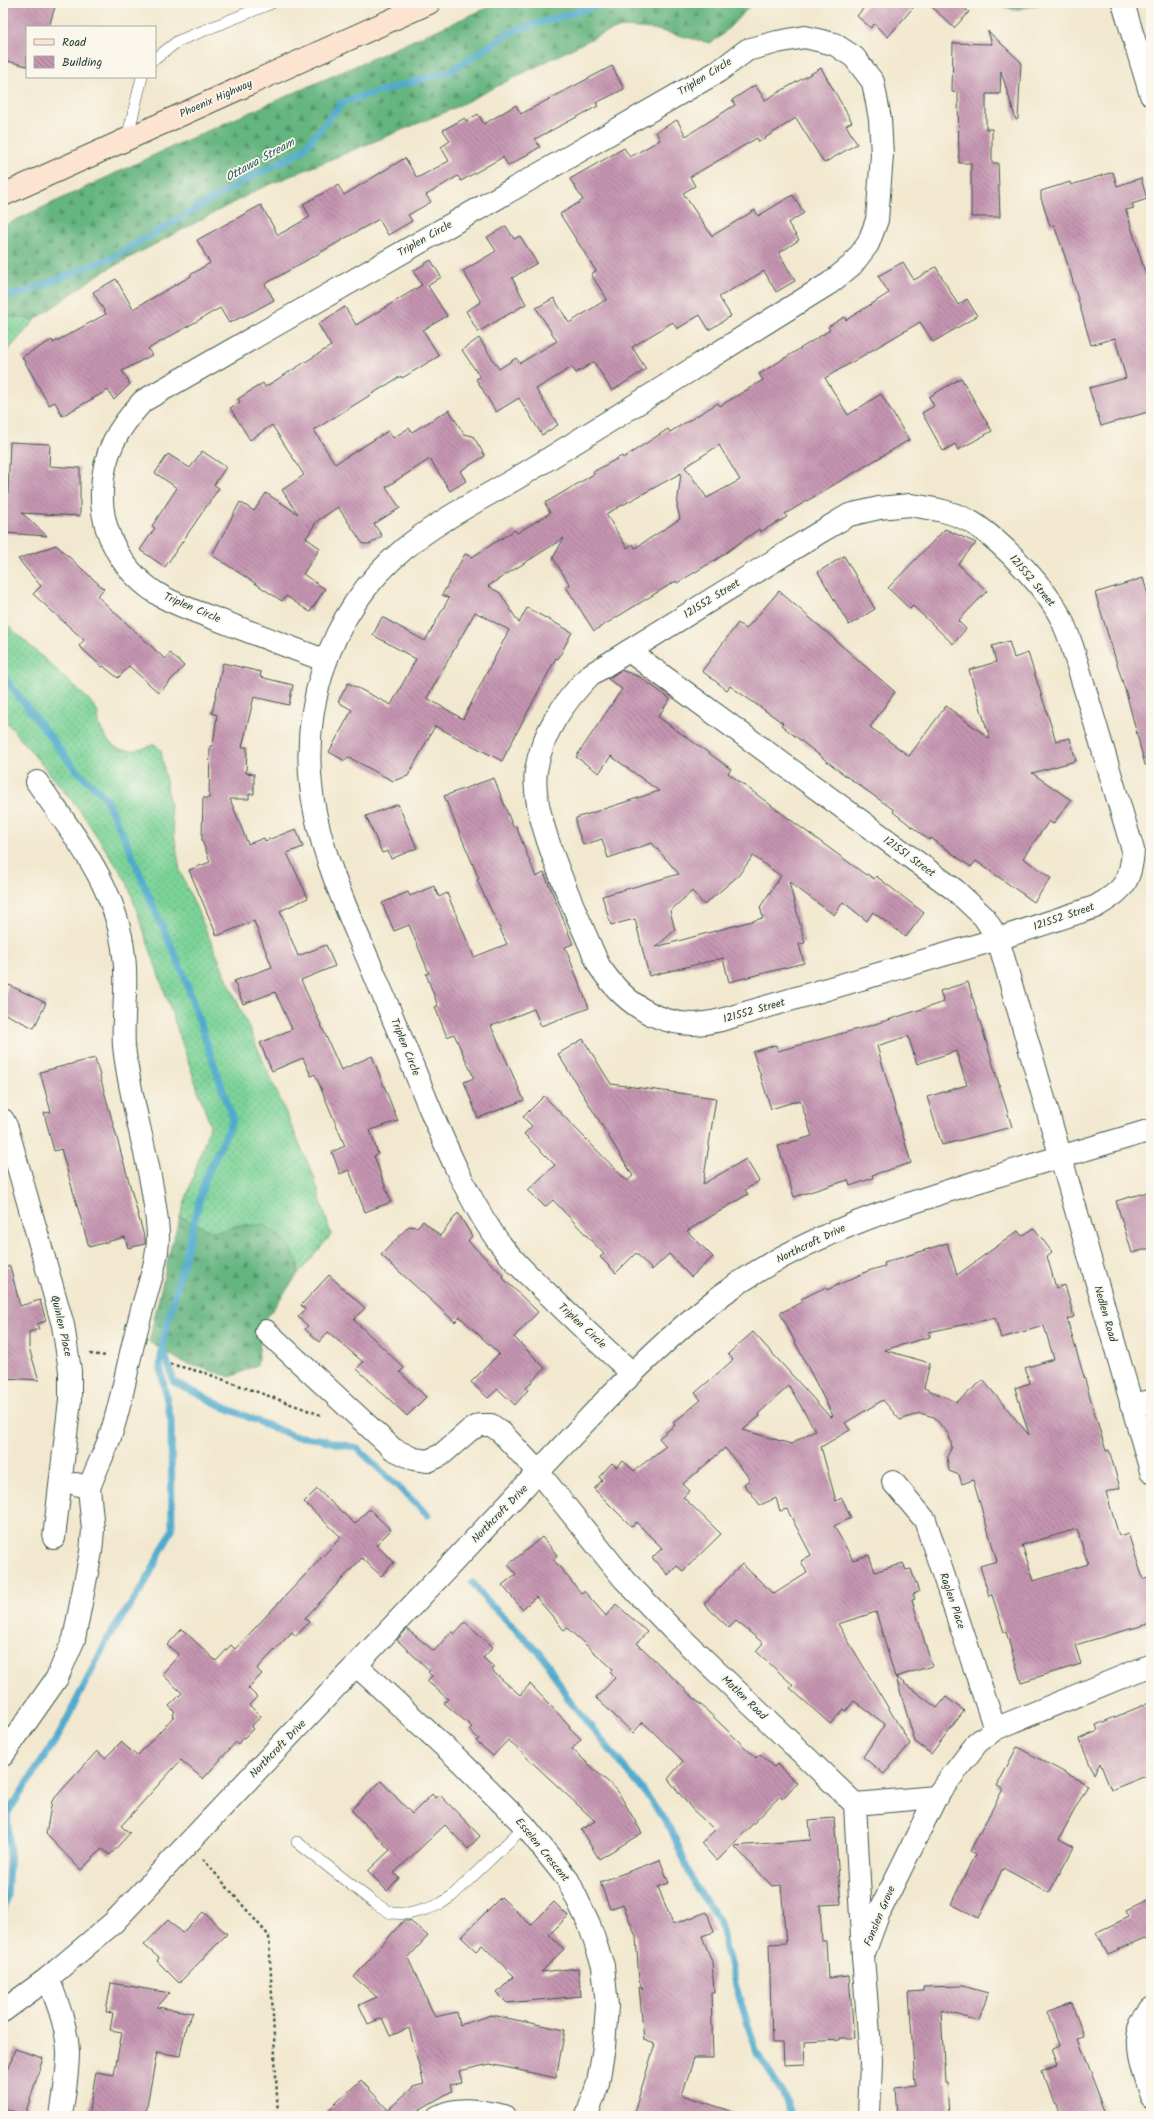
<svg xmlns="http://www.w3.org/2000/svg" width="1154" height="2119" font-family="Kalam,sans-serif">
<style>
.grass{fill:url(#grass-dots);stroke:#4e8866}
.forest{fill:url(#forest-firs);stroke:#42795a}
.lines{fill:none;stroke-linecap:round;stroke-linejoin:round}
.stream{stroke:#4faacd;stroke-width:7}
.building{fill:url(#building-back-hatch);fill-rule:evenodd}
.service-casing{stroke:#3f574b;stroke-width:12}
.minor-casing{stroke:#3f574b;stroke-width:24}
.tertiary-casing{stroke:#3f574b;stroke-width:24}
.secondary-casing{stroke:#3f574b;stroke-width:24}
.path{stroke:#3f574b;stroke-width:2.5;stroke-dasharray:3 3;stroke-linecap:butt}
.service{stroke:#fff;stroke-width:11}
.minor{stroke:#fff;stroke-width:22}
.tertiary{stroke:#fff;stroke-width:22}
.secondary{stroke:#fde4d1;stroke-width:22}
.labels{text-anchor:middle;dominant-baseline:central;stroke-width:3.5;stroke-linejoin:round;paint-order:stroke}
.street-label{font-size:11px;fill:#1f3d34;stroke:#fbf7ec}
.water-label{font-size:12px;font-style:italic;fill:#2d5e62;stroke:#fbf7ec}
</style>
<defs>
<pattern id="grass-dots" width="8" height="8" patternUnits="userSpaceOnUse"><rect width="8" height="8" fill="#7cd398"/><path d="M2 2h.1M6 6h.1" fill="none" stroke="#65ac7d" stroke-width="1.8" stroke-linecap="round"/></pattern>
<pattern id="forest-firs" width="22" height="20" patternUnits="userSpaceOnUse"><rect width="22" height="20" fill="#65b580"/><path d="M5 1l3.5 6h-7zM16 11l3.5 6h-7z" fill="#53946a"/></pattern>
<pattern id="building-back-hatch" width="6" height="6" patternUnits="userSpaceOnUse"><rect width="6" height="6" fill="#c594b0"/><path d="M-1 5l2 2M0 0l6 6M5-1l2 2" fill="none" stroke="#9f7a90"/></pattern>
</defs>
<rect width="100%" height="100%" fill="#fbf7ec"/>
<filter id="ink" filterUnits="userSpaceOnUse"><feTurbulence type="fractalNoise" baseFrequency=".025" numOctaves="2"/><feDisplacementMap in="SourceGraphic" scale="8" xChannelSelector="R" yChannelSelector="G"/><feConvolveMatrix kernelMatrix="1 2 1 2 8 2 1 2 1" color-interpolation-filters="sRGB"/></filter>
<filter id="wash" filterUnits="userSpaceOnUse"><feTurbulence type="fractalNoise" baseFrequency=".012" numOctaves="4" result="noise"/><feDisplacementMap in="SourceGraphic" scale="16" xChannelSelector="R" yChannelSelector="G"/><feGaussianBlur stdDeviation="0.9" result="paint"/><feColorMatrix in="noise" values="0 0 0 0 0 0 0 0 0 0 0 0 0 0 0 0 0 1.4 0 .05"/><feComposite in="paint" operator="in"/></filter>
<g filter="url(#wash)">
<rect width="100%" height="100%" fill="#f2e8cf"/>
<g class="grass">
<polygon points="3,315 35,320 3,356"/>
<path d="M3 621 87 698C90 702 95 706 97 711 99 716 98 724 101 729 113 756 132 753 155 744L161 750 180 871 314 1177 331 1235 298 1274V1263L241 1225 213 1232 180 1217 210 1125 127 882 79 809 3 718Z"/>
</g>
<g class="forest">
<polygon points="498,3 753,3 720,37 710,43 653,29 622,27 599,35 448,111 259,189 99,274 35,320 3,315 3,226 180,143"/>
<polygon points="1000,3 1045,3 1015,10 1002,6"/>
<polygon points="180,1217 213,1232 241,1225 265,1225 286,1241 298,1263 298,1274 265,1320 262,1327 257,1365 231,1377 182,1362 149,1342 171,1246"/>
</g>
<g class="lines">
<g class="stream">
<polyline points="3,296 23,293 115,256 242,182 302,151 343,102 451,71 513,31 606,3"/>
<polyline points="3,676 75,769 104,796 125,838 153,906 182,970 233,1120 205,1179 162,1345 174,1382 226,1408 294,1436 319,1439 357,1448 428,1515"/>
<polyline points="472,1582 486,1600 543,1656 569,1700 642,1789 671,1829 694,1884 719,1920 736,1987 757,2053 781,2090 793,2116"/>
<polyline points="3,1913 7,1895 10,1851 7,1814 59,1735 108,1638 144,1585 172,1530 171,1421 160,1365 162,1349"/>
</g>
</g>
<g id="blocks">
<g class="building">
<polygon points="3,3 56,3 49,27 27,27 27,66 3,60"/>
<polygon points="868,3 917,3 888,37 874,24 871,28 857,16"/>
<polygon points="928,3 959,3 969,12 954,28"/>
<polygon points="988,31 1021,62 1018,119 1016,120 1001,71 1000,94 986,94 986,129 992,129 992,163 998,163 1000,217 971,217 971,163 959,163 958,93 952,92 953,43 992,44"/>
<polygon points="612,66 624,89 596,103 598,106 535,139 540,147 508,166 503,157 461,181 458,176 426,195 431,202 408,215 412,221 388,235 379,219 286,272 265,284 274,300 254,311 229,323 220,308 148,349 152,355 122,371 130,384 114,400 108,390 62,416 55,402 49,405 22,357 52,340 53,343 106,314 93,292 116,279 133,309 191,276 190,275 210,263 197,240 261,205 278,235 310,217 303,204 338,185 344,195 405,158 417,178 449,161 441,147 450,141 443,130 465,118 466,121 478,114 484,124 516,105 521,114"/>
<polygon points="821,68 852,122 846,125 857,144 824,163 796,118 759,142 757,138 690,177 695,186 683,193 712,236 755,210 758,216 793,195 804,213 788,223 799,240 779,253 795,281 776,292 764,271 719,297 731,316 709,330 700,315 677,329 673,322 632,347 646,369 612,391 594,362 576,373 572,367 536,389 558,425 542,435 519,398 496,412 476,379 480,377 462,350 479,338 499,369 516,358 520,363 557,341 536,308 554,298 569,323 607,299 591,274 596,271 560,214 583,200 570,179 624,148 630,157 660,140 656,132 677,120 686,136 735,105 732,100 755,85 765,100"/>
<polygon points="1113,172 1117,186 1141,178 1147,199 1132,204 1134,208 1126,210 1151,292 1151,411 1101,426 1089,388 1126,378 1115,338 1091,345 1069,268 1054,225 1050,226 1041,198 1041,191 1070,182 1071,185"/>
<polygon points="506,226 514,239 520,236 537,263 512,278 526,304 478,332 466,311 481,302 463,271 496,251 487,237"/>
<polygon points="431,260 441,277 428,286 447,316 423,330 439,356 402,378 401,376 314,430 335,464 388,431 393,438 409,428 412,432 449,410 464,434 473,436 485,456 460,471 466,481 450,491 430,459 386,487 400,508 374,524 382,536 370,544 363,544 338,507 317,521 306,538 320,548 303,574 325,589 310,612 286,596 282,601 212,555 240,502 254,511 266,493 298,514 282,490 304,475 272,425 250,440 230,408 240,402 238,399 263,383 265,387 331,346 318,324 345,307 356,325 422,285 413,271"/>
<path d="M903 262 914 280 936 267 958 305 967 299 977 316 933 342 920 322 825 378 848 415 881 394 909 440 785 514 787 517 760 532 759 529 717 559 677 583 676 581 594 631 566 587 570 585 553 558 564 538 488 586 500 593 519 623 527 608 572 632 558 659 556 658 502 761 435 726 408 776 393 781 348 757 345 761 329 752 352 710 338 702 348 683 391 705 416 659 373 635 382 617 425 641 449 598 442 595 465 554 472 557 515 530 517 533 550 513 545 503 594 474 593 472 622 456 623 458 668 429 670 432 718 403 720 406 763 380 759 374 830 330 828 327 844 317 846 320 889 293 878 276ZM719 445 740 480 707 498 685 467ZM681 473 677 506 680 519 635 548 633 544 627 548 606 514ZM475 612 509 630 463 719 427 698Z"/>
<polygon points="961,378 992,431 958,450 955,444 943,451 922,413 934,406 929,397"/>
<polygon points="10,442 50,444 49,466 80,468 80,516 22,513 47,536 3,533 3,493 8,493"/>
<polygon points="202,451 226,467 214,485 219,488 165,567 140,550 155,528 152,526 177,488 155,473 168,454 190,468"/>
<polygon points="945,529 976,543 958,564 987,591 958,621 966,629 953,644 913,606 910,609 888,588"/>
<polygon points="56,545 104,589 97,596 165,659 170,653 184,666 159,693 129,666 118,678 103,666 102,667 79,646 84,640 33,594 41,586 18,559"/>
<polygon points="844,556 875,609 849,625 818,572"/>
<polygon points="1143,578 1151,604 1151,764 1145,765 1127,696 1095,593"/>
<polygon points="779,591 895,692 870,727 909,756 946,706 990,739 969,670 996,662 992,646 1009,641 1014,658 1028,653 1056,741 1070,738 1076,761 1032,773 1071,800 1053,824 1049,821 1023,858 1051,878 1034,902 976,861 971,867 931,838 929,840 893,812 894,810 842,773 781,725 783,723 730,686 727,690 702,671 738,623 746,629"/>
<polygon points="223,663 261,672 260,677 293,685 289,705 254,697 242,747 247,747 246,773 254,774 254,794 249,794 249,799 230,799 248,844 264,838 265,841 296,829 303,847 287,853 308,898 280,911 298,956 326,945 335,966 301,980 341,1070 372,1056 398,1121 370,1130 378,1154 374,1156 391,1202 365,1212 349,1170 340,1174 332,1152 345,1146 315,1074 311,1076 303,1058 272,1071 260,1043 292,1029 275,992 243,1004 234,981 272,967 254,921 217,936 189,870 210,862 202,840 203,798 209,798 210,746 213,746 217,715 212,713"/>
<path d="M621 670 640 677 670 699 658 717 731 769 728 773 788 818 866 875 867 874 874 879 876 876 924 913 906 937 873 912 867 921 843 902 834 915 789 882 805 943 799 944 804 963 729 982 723 958 649 976 635 919 611 925 602 896 679 874 652 843 608 858 602 839 583 845 576 825V818L659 791 611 756 599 773 576 757 622 689 608 679ZM753 856 781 876 760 907 763 918 656 947 675 930 670 911 692 891 704 905 738 876Z"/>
<polygon points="494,778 513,827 516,826 536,877 544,873 553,894 573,944 565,947 589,1008 541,1026 534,1009 491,1026 524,1100 478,1118 464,1082 474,1078 454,1034 447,1037 435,1007 438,1006 426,974 429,973 409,925 394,931 382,903 408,892 410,896 434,886 439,897 447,893 474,957 507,944 477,880 479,879 444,796"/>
<polygon points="398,804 417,848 391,859 388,851 382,853 366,816"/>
<polygon points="968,982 1012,1127 942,1145 927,1097 967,1085 956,1051 917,1064 908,1036 877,1046 911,1163 872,1175 873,1178 850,1186 848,1180 794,1197 778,1146 812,1136 800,1100 771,1109 753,1052 776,1045 778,1051 869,1026 944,1002 940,991"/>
<polygon points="9,985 46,1003 34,1028 3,1013 3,997"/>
<polygon points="583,1039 611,1084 716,1098 703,1184 746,1159 759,1181 745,1190 748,1194 687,1231 713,1257 691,1277 669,1254 652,1270 636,1253 616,1273 600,1257 604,1254 553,1200 545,1207 528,1190 555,1165 524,1134 532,1126 523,1117 544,1096 627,1181 633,1176 558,1054"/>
<polygon points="95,1058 145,1240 145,1244 128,1248 125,1237 89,1247 61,1149 54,1151 44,1113 51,1112 40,1072"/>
<polygon points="1151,1191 1151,1248 1132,1253 1116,1201"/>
<polygon points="458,1213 472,1236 468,1241 503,1275 502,1277 538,1312 514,1337 545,1368 526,1388 528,1390 515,1405 498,1389 488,1398 471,1382 499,1354 460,1317 455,1322 381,1255 409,1226 417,1227 423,1221 440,1236"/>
<path d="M1034 1228 1052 1252 1047 1256 1056 1288 1065 1285 1074 1317 1067 1319 1106 1451 1109 1450 1120 1488 1106 1492 1119 1536 1128 1533 1143 1579 1148 1577 1151 1587V1623L1075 1645 1081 1664 1021 1682 1006 1632H1004L992 1595 989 1596 980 1566 997 1561 973 1480 962 1484 959 1475 949 1471 947 1457 952 1447 949 1435 934 1417 920 1413 900 1420 883 1400 845 1423 850 1430 821 1447 836 1501 842 1498 851 1518 834 1526 853 1560 869 1555 875 1572 903 1563 906 1570 911 1569 919 1592 913 1594 915 1599 912 1600 932 1666 895 1677 876 1612 838 1624 910 1744 884 1774 863 1757 885 1724 854 1701 846 1711 844 1709 830 1724 790 1688 793 1685 756 1651 763 1643 736 1621 729 1628 704 1604 742 1564 774 1594 807 1573 801 1561 811 1555 787 1509 780 1511 776 1498 760 1505 744 1484 750 1479 725 1448 683 1484 690 1491 683 1497 721 1534 683 1571 677 1566 668 1575 652 1558 662 1548 636 1522 632 1527 594 1489 602 1480 599 1477 612 1463 616 1467 623 1461 634 1471 666 1446 659 1438 675 1425 673 1423 701 1400 695 1393 733 1360 728 1354 753 1332 830 1417 833 1416 780 1313 803 1302 801 1299 826 1287 827 1290 868 1271 885 1266 884 1263 947 1243 957 1275 1018 1231 1022 1236ZM995 1318 1001 1338 1044 1326 1054 1359 1025 1368 1030 1383 1015 1388 1029 1435 983 1380 957 1402 924 1388 930 1363 884 1350 930 1337 929 1332ZM789 1386 815 1430 791 1444 743 1430 760 1416 758 1414ZM1077 1529 1088 1564 1034 1581 1022 1545Z"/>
<polygon points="10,1266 20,1306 40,1300 46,1321 37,1324 39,1329 29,1332 29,1348 39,1380 3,1378 3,1267"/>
<polygon points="329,1275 365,1308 354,1320 404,1368 400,1372 426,1397 407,1416 357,1369 363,1362 328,1332 319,1342 305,1329 308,1326 298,1317 305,1309 301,1305"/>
<polygon points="317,1489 355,1524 369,1509 391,1530 376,1545 394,1562 381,1576 362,1558 305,1618 309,1622 296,1636 292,1632 257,1669 262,1674 248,1688 257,1697 249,1705 261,1716 251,1727 253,1729 238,1744 236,1742 203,1779 181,1760 121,1826 130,1833 110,1855 102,1849 81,1870 46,1834 52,1801 97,1751 105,1758 121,1742 137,1756 174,1716 173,1714 175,1712 169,1706 182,1693 162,1674 179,1655 167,1645 182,1629 216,1661 231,1645 235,1649 341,1537 304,1502"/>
<polygon points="542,1537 557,1555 553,1559 581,1593 584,1591 606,1616 616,1604 647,1632 637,1643 756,1758 760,1754 774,1767 777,1764 797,1783 783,1798 780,1796 717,1861 701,1843 715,1830 692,1809 668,1779 683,1761 643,1722 633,1733 596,1698 615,1678 610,1672 613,1669 567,1628 564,1630 536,1597 522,1609 502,1585 516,1574 508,1565"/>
<polygon points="465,1622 493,1647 483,1658 494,1667 491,1670 520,1695 530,1684 570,1726 569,1727 581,1739 572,1749 617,1790 642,1833 599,1859 581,1830 595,1821 508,1740 493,1756 476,1741 479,1739 469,1730 472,1727 444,1703 448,1699 427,1681 432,1676 428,1672 430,1671 397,1640 407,1629 434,1651 451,1632 454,1634"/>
<polygon points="896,1677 937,1708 946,1697 964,1711 931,1754 915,1742"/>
<polygon points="1151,1702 1151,1774 1111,1790 1100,1763 1094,1774 1079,1739 1098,1731 1096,1725"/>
<polygon points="1017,1747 1088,1785 1059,1839 1074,1847 1049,1893 1003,1868 979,1918 951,1904 975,1854 970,1851 1003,1789 997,1786"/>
<polygon points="381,1781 412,1814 432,1794 435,1798 439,1794 480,1836 468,1849 445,1825 394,1873 399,1878 387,1891 368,1871 390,1850 351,1810"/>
<polygon points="834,1818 841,1904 820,1905 822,1941 826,1941 828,1978 849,1976 854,2038 839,2038 839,2040 804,2042 805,2064 784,2065 783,2043 772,2043 769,1944 786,1943 781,1885 772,1886 734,1846 811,1840 809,1820"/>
<polygon points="660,1860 669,1883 658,1887 673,1924 707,1912 714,1932 702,1936 712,1962 714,1992 711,1992 713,2058 694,2058 682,2095 734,2112 734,2116 633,2116 655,2044 644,2040 639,1986 643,1989 639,1981 636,1937 623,1904 610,1909 600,1882"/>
<polygon points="501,1897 531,1925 554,1902 568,1916 549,1935 564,1949 541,1972 578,1968 581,1996 507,2003 497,1993 514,1976 482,1945 476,1951 461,1937"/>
<polygon points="1151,1899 1151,1936 1108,1955 1097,1932 1129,1917 1126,1911"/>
<polygon points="203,1912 227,1934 179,1983 157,1961 159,1958 144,1945 168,1920 182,1933"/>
<polygon points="403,1921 410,1921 428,1936 408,1958 435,2017 457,2012 460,2025 492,2015 565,2030 556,2078 490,2064 459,2071 462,2082 450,2085 452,2091 408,2116 322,2116 361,2080 388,2110 413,2087 424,2084 409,2028 390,2036 382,2018 368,2024 359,2005 377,1997 354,1977"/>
<polygon points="111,1983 170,1993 157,2007 193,2013 186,2026 180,2056 157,2052 145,2116 88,2116 96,2072 114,2075 122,2032 110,2030 113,2013 106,2012"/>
<polygon points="963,1986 988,1993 979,2021 941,2010 945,2083 947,2083 949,2116 897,2116 895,2087 915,2085 909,1992 923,1991 923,1987"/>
<polygon points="1072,2003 1084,2037 1077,2039 1107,2116 1058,2116 1042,2070 1058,2064 1052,2048 1059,2045 1047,2012"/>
<polygon points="15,2049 43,2058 25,2115 3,2108 3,2087"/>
</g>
</g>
</g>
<g filter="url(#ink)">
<use href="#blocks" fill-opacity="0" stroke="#3f574b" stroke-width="1"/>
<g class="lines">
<defs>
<g id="service">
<polyline points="155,59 178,41 272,3"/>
<polyline points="127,139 142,77"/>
<polyline points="297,1842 373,1902 391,1913 408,1914 427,1909 440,1904 452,1896 525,1826"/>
</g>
<g id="minor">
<path d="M910 505C932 508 957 512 976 525 1005 545 1047 589 1062 620 1066 629 1069 637 1072 646L1133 850C1131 882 1123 891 1095 907L998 939 721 1020C712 1022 702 1024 693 1024 651 1023 621 999 599 966 580 921 529 816 536 771 542 732 564 702 590 675L817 534 849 515 879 508Z"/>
<polyline points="629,651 955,890 984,917 998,939 1151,1471"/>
<path d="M324 660C294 649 264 637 234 626 210 616 184 609 161 596 124 574 100 534 102 491 103 453 118 428 143 401L719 71 747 50 777 42 805 37 834 44 854 57 873 82 880 119 882 155 877 220 868 244 852 265 830 283C729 345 629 410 527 472 486 497 441 518 404 549 327 613 296 715 315 812 327 871 355 927 378 983 395 1023 412 1064 428 1104 447 1149 466 1194 493 1234 508 1256 528 1275 547 1293 575 1321 603 1347 632 1373"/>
<path d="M37 782C75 837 117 887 124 956 128 986 122 1016 124 1046 129 1095 145 1144 153 1193 155 1207 158 1222 158 1237 158 1263 145 1295 139 1321 128 1359 123 1399 110 1437 104 1454 95 1471 89 1488"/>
<polyline points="3,1120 7,1128 63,1325 70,1371 70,1400 54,1538"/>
<polyline points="266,1331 393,1449 414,1459 428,1461 441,1455 470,1430 480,1425 491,1425 501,1432 539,1473 624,1579 671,1628 855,1804 863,1956"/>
<polyline points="1131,1405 1151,1401"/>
<polyline points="893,1482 925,1520 995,1729"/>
<polyline points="357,1666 461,1762 525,1826 568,1880 589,1924 603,1966 607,2006 604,2047 598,2083 587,2116"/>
<polyline points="3,1755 57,1678 74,1639 91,1552 93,1530 89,1488 76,1484"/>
<polyline points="855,1804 936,1797"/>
<path d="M48 1978C57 2002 67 2026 68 2052 68 2074 64 2095 61 2116"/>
<path d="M1151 2009C1148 2014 1143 2019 1141 2024 1132 2048 1144 2075 1151 2097"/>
<path d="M3 2011 48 1978 113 1923 605 1401C642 1363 680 1326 723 1294 802 1236 900 1205 993 1177 1045 1161 1098 1146 1151 1130"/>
<path d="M439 2116C458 2106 484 2111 504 2116"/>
<polyline points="869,2116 871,2061 863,1956 878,1915 936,1797 977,1743 995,1729 1151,1665"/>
</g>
<polyline id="tertiary" points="1123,3 1151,95"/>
<polyline id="secondary" points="3,195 429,3"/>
</defs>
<use href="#service" class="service-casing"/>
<use href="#minor" class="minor-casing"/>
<use href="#tertiary" class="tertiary-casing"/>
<use href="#secondary" class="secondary-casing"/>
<g class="path">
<polyline points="90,1354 107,1356"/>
<polyline points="170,1364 205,1373 321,1415"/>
<polyline points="203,1859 269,1936 278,2116"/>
</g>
<use href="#service" class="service"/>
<use href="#minor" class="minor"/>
<use href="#tertiary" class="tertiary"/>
<use href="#secondary" class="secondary"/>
</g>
</g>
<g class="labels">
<g class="street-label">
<text transform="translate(705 77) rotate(-32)">Triplen Circle</text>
<text transform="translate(216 99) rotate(-24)">Phoenix Highway</text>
<text transform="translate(425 239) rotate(-30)">Triplen Circle</text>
<text transform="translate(1032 581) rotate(50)">121552 Street</text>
<text transform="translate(712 599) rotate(-32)">121552 Street</text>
<text transform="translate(192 608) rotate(23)">Triplen Circle</text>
<text transform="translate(909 857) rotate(36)">121551 Street</text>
<text transform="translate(1064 917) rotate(-19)">121552 Street</text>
<text transform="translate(754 1011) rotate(-16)">121552 Street</text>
<text transform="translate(405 1047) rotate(68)">Triplen Circle</text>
<text transform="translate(811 1244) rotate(-26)">Northcroft Drive</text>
<text transform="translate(1105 1314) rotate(74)">Nedlen Road</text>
<text transform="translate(61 1326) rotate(77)">Quinlen Place</text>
<text transform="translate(582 1326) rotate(43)">Triplen Circle</text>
<text transform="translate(500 1514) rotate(-46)">Northcroft Drive</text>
<text transform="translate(952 1601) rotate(71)">Raglen Place</text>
<text transform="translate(744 1698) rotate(44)">Motlen Road</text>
<text transform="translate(278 1749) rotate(-46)">Northcroft Drive</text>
<text transform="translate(542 1850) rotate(51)">Esselen Crescent</text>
<text transform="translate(880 1916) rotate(-67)">Fonslen Grove</text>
</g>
<g class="water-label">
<text transform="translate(260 160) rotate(-29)">Ottawa Stream</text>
</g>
</g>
<rect width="1154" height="2119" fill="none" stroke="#fbf7ec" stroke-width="16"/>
<rect x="26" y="26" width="130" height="52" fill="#fbf7ec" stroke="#a3ada2"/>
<rect x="34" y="39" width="20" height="6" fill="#fde4d1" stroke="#a3ada2"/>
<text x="62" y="46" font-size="12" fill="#1f3d34">Road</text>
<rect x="34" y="56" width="20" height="12" fill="url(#building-back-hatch)" stroke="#a3ada2"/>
<text x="62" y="66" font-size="12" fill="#1f3d34">Building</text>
</svg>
